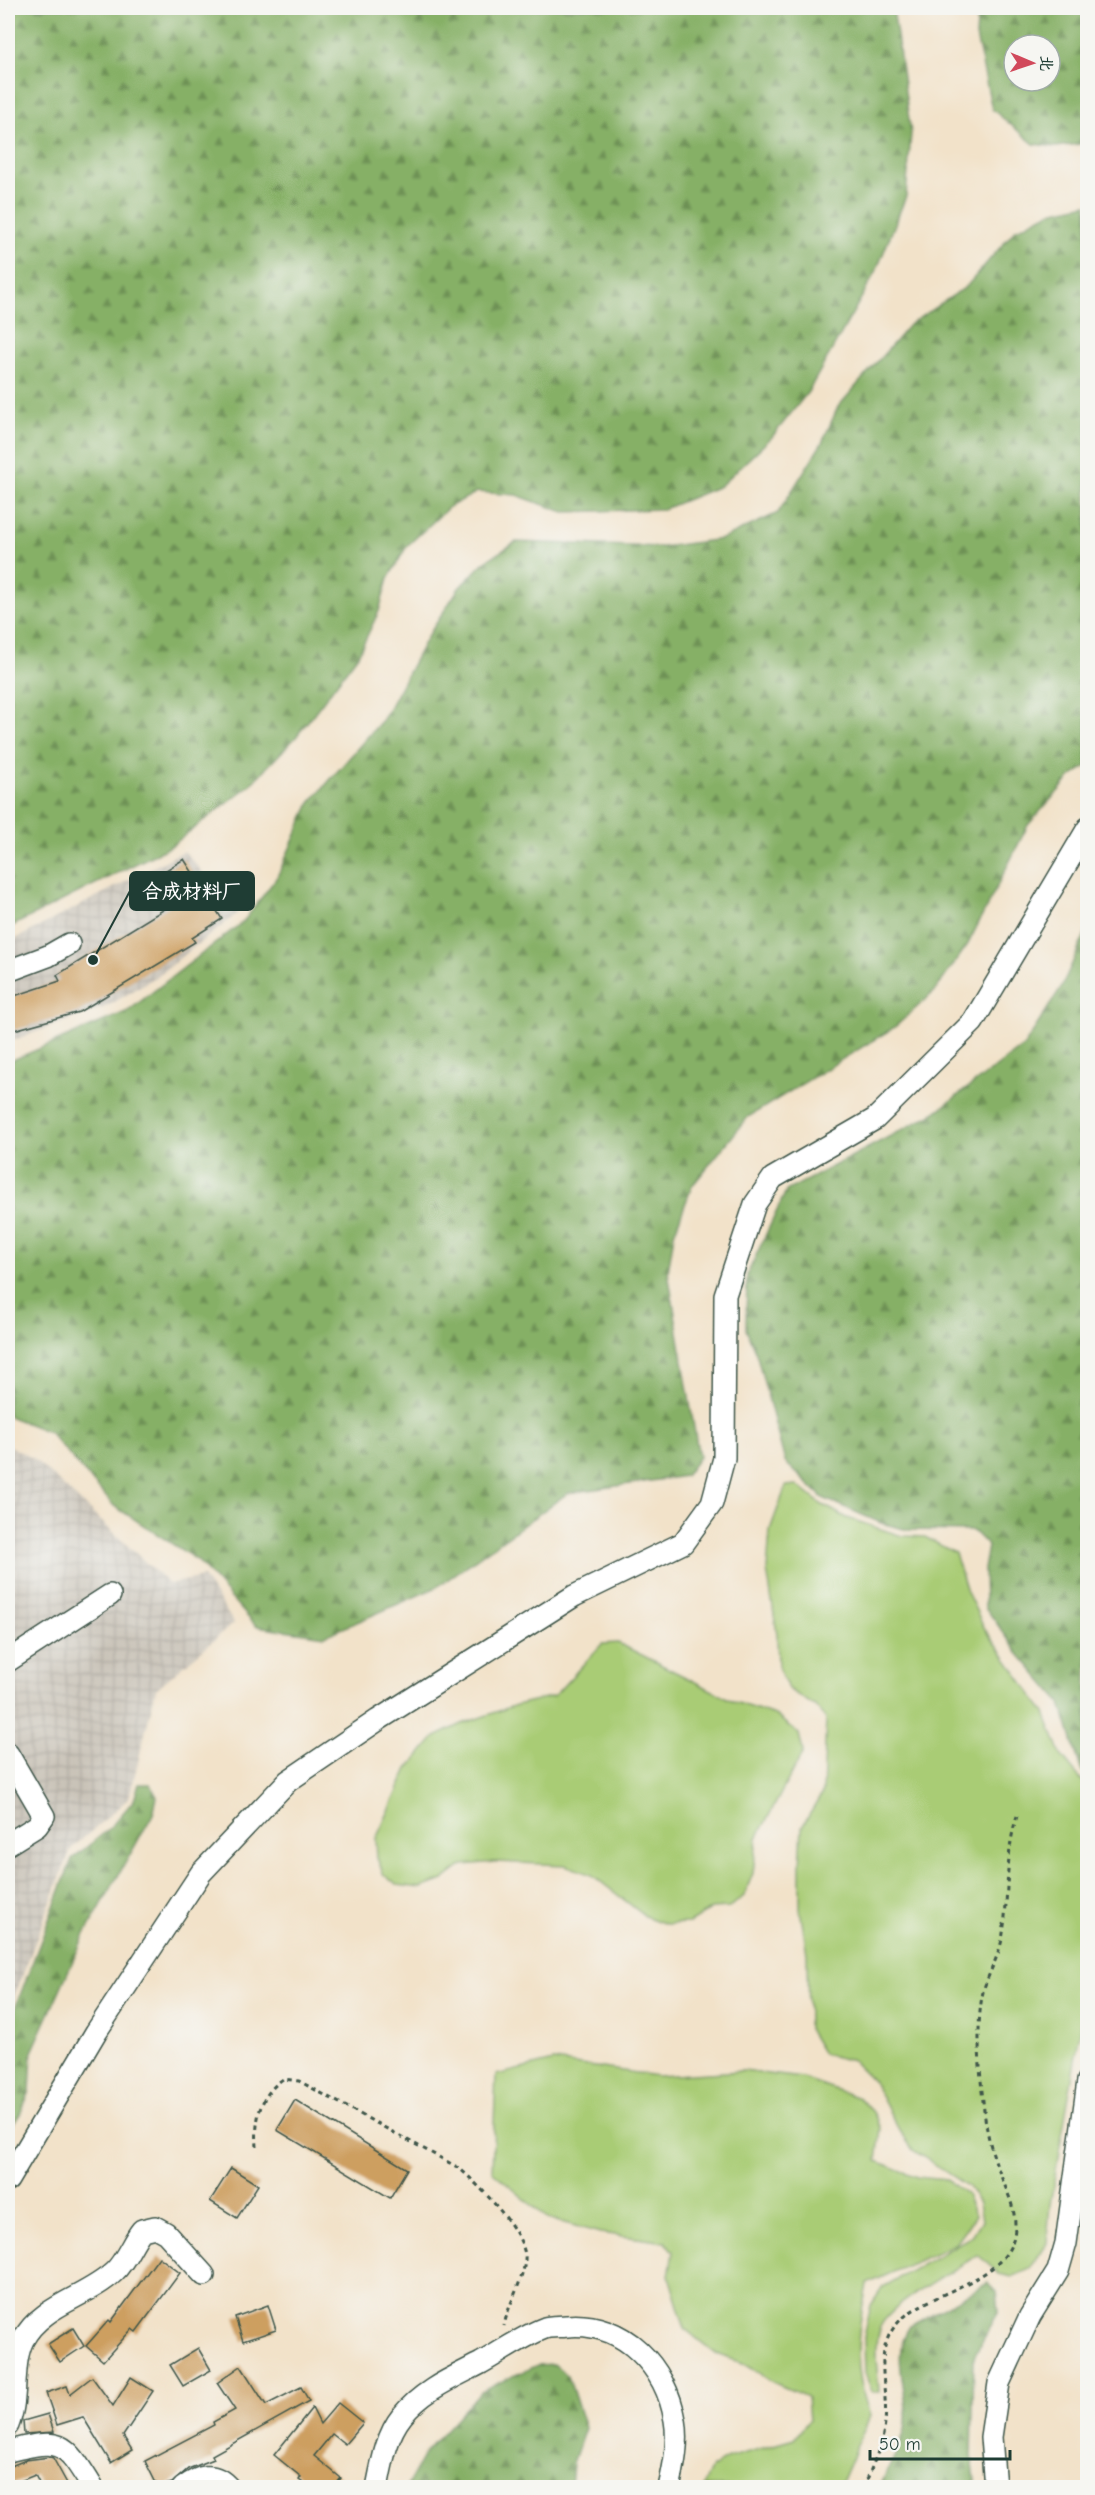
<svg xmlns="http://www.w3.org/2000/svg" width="1095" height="2495" font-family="'Comic Neue','LXGW WenKai TC',sans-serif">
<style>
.industrial{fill:url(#industrial-grid)}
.grass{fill:#a9cc75;stroke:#648454;stroke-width:1.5}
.forest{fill:url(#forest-firs);stroke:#52764d;stroke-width:1.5;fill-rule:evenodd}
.building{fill:#cd9f61}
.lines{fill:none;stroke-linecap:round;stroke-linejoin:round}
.minor-casing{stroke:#3f564a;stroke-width:24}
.path{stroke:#3f564a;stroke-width:3;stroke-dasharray:4.5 4.5;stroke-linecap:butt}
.minor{stroke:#fff;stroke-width:21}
.leader{fill:none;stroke:#1f3d34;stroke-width:2}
.callout-dot{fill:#1f3d34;stroke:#f6f6f2;stroke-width:2}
.callout{fill:#1f3d34;stroke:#1f3d34;stroke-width:2}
.callout-label{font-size:20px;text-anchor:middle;font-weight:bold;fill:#fff}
</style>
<defs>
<pattern id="industrial-grid" width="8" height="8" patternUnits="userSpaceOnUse" patternTransform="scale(1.5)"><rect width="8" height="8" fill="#c9c3b8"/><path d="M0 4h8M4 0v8" fill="none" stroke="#aca89f"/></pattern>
<pattern id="forest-firs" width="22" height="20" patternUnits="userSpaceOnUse" patternTransform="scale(1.5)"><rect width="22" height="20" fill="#86b066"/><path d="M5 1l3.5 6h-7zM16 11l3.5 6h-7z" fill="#6d9055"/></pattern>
</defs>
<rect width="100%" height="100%" fill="#f6f6f2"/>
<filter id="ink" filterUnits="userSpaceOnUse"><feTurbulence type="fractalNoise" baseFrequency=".0167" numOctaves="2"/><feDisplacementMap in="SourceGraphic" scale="12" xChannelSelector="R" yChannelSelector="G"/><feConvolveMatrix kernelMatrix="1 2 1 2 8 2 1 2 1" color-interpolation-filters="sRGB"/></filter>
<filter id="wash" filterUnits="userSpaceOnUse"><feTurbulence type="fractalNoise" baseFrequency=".008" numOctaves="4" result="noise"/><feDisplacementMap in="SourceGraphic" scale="24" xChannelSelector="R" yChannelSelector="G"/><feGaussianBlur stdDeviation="1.35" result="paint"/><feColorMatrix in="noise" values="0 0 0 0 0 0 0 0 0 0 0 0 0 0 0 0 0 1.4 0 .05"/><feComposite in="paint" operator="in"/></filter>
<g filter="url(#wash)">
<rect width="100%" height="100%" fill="#f2e2c9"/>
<g class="industrial">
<polygon points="184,851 238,913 157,976 108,1006 8,1042 8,943"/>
<polygon points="8,1445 34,1459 169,1584 203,1577 234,1623 156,1689 129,1798 71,1849 8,2013"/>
</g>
<g class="grass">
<path d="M797 1485 821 1504 847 1518 902 1536 925 1537 955 1553 967 1592 985 1629 1045 1713 1061 1755 1088 1788 1087 1992 1050 2204 1047 2243 1030 2269 1012 2277 999 2274 978 2255C954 2270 891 2303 880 2327 872 2346 878 2372 879 2392H872L865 2373 864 2337 871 2305 883 2287 972 2236 982 2220 979 2203 968 2187 913 2150 898 2128 873 2081 853 2061 823 2054 808 2029 807 1954 800 1909V1865L802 1827 823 1792 826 1719 815 1706 788 1689 778 1666 777 1634 767 1570 770 1530 786 1486Z"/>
<polygon points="618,1643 735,1702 775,1715 799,1734 803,1752 757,1838 753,1873 744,1896 729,1908 711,1909 689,1923 666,1924 645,1916 592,1875 565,1865 495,1862 463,1865 443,1880 422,1888 397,1885 384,1875 377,1858 376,1839 408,1769 435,1737 462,1724 516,1705 554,1696 602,1644"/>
<path d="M554 2061 657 2076 743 2071 803 2078 859 2098 873 2112 881 2128 877 2161 917 2177 947 2180 966 2194 975 2216 955 2244 867 2284C857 2337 852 2363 870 2416L839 2487H703L712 2467 728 2458 794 2439 809 2420 807 2397 777 2384 743 2363 716 2354 685 2329 669 2276 673 2252 666 2242 600 2233 547 2218 492 2171 496 2075Z"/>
</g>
<g class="forest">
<polygon points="8,8 893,8 911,133 906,196 876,272 808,392 772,437 720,486 664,509 564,512 516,495 477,492 449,507 407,546 388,579 379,611 358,655 296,737 250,785 171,846 8,928"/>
<path d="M978 8H1087V143L1056 147 1034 144 992 109 976 36ZM1014 45H1050V81H1014Z"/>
<polygon points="1087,204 1087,766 1071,777 1028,825 968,944 935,991 895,1027 748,1117 692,1186 674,1234 668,1272 699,1457 685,1476 568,1493 437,1587 325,1636 256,1626 197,1560 114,1506 49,1432 8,1416 8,1062 128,1011 244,921 277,877 310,803 383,719 426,639 459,588 484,562 516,542 662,547 722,539 778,513 822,443 838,407 910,324 966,287 1015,230 1050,212"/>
<polygon points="1087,930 1087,1776 1081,1770 1061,1703 1018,1653 985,1607 984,1569 988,1546 973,1531 908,1530 881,1523 823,1498 785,1462 757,1356 746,1329 747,1275 786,1191 934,1113 1024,1046 1062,986"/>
<polygon points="139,1784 150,1784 157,1797 153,1814 84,1936 32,2052 30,2091 20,2114 8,2132 8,2027 72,1859 109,1829 134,1800"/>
<path d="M988 2283 997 2292 999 2311 974 2356 972 2457 976 2487H880C887 2470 905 2440 906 2422 909 2389 889 2356 910 2326Z"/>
<polygon points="554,2364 568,2376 585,2428 573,2463 571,2487 406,2487 426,2451 481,2391 537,2365"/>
</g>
<g id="blocks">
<g class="building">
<polygon points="184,859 222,919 192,938 195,942 79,1012 14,1030 8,1011 8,998 60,981 57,975 176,902 158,875"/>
<polygon points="295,2100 407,2169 390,2198 277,2130"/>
<polygon points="231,2168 258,2185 237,2218 210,2201"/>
<polygon points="159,2257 180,2273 136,2332 132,2329 103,2361 86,2346 109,2320 111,2322"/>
<polygon points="268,2305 276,2330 243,2341 235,2317"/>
<polygon points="73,2328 84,2346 60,2362 48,2344"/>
<polygon points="198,2348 211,2370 183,2386 170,2365"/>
<polygon points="241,2366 266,2405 301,2387 309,2401 212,2455 214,2459 188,2469 172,2483 158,2487 145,2461 214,2425 213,2422 235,2410 217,2383"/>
<polygon points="92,2377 113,2406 131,2377 153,2391 123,2436 132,2450 111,2463 83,2417 57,2425 46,2393 67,2386 70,2394"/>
<polygon points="338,2403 363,2423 345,2444 332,2434 314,2456 341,2478 334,2487 309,2487 299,2480 301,2477 274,2455 312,2408 320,2424"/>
<polygon points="48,2414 54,2432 24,2434 23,2421"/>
<polygon points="50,2457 53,2458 69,2487 41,2487 35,2475 8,2486 8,2467 26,2460"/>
</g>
</g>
</g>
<g filter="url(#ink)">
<use href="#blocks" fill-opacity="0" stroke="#3f564a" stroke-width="1.5"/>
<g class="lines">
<defs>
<g id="minor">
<polyline points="8,971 48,956 69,944"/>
<polyline points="8,1661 110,1595"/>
<polyline points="8,1754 44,1816 37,1826 8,1844"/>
<polyline points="8,2180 96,2032 201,1873 288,1781 378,1720 574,1596 683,1543 712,1503 724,1458 725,1295 755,1204 773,1178 875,1119 973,1022 1088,828"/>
<path d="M8 2425C19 2398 11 2364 23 2340 41 2305 86 2298 114 2272 126 2261 132 2242 142 2230L155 2227 166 2233 204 2275"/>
<path d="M8 2451C63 2438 63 2440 93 2488"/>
<path d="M183 2488C199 2476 214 2470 229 2488"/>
<path d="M377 2488C382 2463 386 2436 402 2416 423 2390 452 2378 481 2363 501 2352 523 2336 545 2328 551 2326 560 2327 567 2326 624 2321 666 2367 675 2420 679 2442 674 2466 669 2488"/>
<polyline points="995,2488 991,2437 999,2383 1030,2316 1058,2271 1066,2243 1088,2081"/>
</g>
</defs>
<use href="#minor" class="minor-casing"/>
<g class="path">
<path d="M257 2147C255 2119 259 2096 283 2079L299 2081 459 2168C478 2184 528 2235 525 2260 523 2282 508 2304 504 2326"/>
<path d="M864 2488C871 2467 883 2445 885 2423 889 2386 869 2346 904 2317 934 2291 1005 2280 1014 2236 1019 2210 1004 2187 996 2163 990 2146 986 2128 984 2110 980 2075 975 2021 984 1988 990 1970 1001 1952 1003 1933 1009 1894 1005 1853 1017 1816"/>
</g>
<use href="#minor" class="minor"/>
</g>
</g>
<path class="leader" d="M93 960L130 891"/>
<circle class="callout-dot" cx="93" cy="960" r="6"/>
<rect class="callout" x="130" y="872" width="124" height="38" rx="6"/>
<g class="callout-label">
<text x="192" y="898">合成材料厂</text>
</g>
<rect width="1095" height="2495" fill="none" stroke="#f6f6f2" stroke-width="30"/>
<g transform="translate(1032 63) rotate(92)"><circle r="28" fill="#f6f6f2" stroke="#a0aca6" stroke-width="1.5"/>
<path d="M0-4.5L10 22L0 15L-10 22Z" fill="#d1495b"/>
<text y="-9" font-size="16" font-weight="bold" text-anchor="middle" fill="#1f3d34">北</text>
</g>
<path d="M870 2450v9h140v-9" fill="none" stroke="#1f3d34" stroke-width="3"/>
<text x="879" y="2450" font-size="18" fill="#1f3d34" stroke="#f6f6f2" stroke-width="4.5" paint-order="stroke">50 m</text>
</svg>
